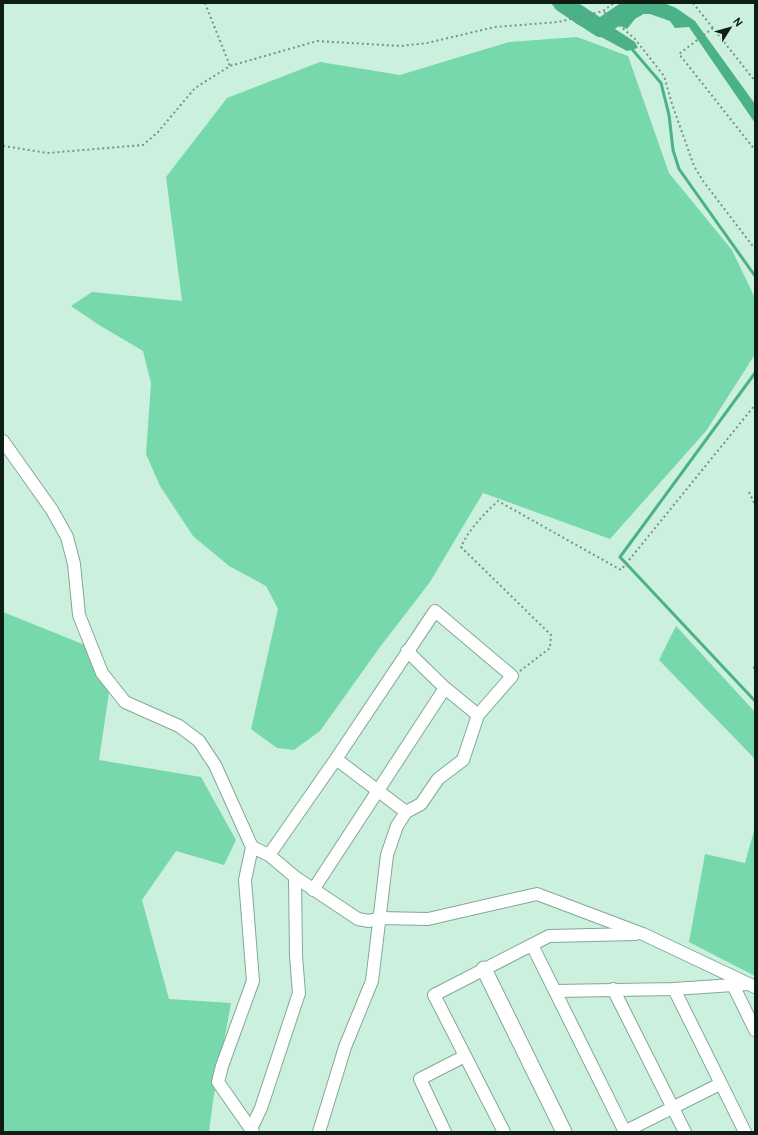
<svg xmlns="http://www.w3.org/2000/svg" width="758" height="1135" font-family="Overpass,sans-serif">
<style>
.green{fill:#77d8ac}
.water{fill:#4bb187}
.lines{fill:none;stroke-linecap:round;stroke-linejoin:round}
.stream{stroke:#4bb187;stroke-width:3}
.river{stroke:#4bb187;stroke-width:18}
.minor-casing{stroke:#84a896;stroke-width:14}
.tertiary-casing{stroke:#84a896;stroke-width:17}
.path{stroke:#779385;stroke-width:2;stroke-dasharray:2 3;stroke-linecap:butt}
.minor{stroke:#fff;stroke-width:12}
.tertiary{stroke:#fff;stroke-width:15}
</style>
<rect width="100%" height="100%" fill="#cbf1de"/>
<g class="green">
<polygon points="577,37 628,56 669,173 732,250 755,298 755,344 754,356 706,431 610,539 483,493 430,582 380,647 320,731 294,750 277,748 251,729 278,609 266,586 229,566 193,536 160,486 146,454 151,383 143,351 99,325 71,306 92,292 182,301 166,177 227,98 320,62 400,75 509,42"/>
<polygon points="3,612 85,645 109,693 99,760 201,777 236,840 224,865 176,851 142,900 169,999 231,1003 213,1101 209,1132 3,1132"/>
<polygon points="676,626 755,712 755,759 659,660"/>
<polygon points="755,827 755,976 689,942 705,854 745,863"/>
</g>
<g class="water">
<polygon points="550,3 577,3 601,20 604,17 612,27 635,42 638,48 627,51 577,24"/>
<polygon points="626,3 664,3 676,8 695,21 755,104 755,123 689,27 675,28 670,21 650,14 643,14 635,19 627,29 622,27 611,14"/>
</g>
<g class="lines">
<g class="stream">
<polyline points="631,48 661,83 669,115 673,150 679,169 755,276"/>
<polyline points="755,373 620,557 755,701"/>
</g>
<polyline class="river" points="562,3 600,28 625,11 636,8"/>
<defs>
<g id="minor">
<polyline points="3,441 52,510 67,537 74,564 79,615 102,673 125,702 179,726 199,741 215,765 252,847 245,880 253,981 222,1066 218,1082 253,1132"/>
<polyline points="407,651 445,688 478,715"/>
<polyline points="336,759 406,812"/>
<polyline points="252,847 269,855 295,877 358,919 369,921 380,918 428,919 537,894 643,934 755,987"/>
<polyline points="269,855 336,759 435,611 512,676 478,715 463,760 438,779 421,804 406,812 397,826 387,855 372,981 345,1047 319,1132"/>
<polyline points="313,890 445,688"/>
<polyline points="532,945 625,1132"/>
<polyline points="733,985 755,1030"/>
<polyline points="613,989 685,1132"/>
<polyline points="674,989 745,1132"/>
<polyline points="555,991 674,989 748,984"/>
<polyline points="251,1129 261,1108 299,993 296,956 295,877"/>
<polyline points="445,1132 420,1079 465,1056"/>
<polyline points="504,1132 434,995 549,936 636,934"/>
<polyline points="624,1132 720,1084"/>
</g>
<polyline id="tertiary" points="484,969 564,1132"/>
</defs>
<use href="#minor" class="minor-casing"/>
<use href="#tertiary" class="tertiary-casing"/>
<g class="path">
<polyline points="205,3 230,66"/>
<polyline points="693,3 755,81"/>
<polyline points="604,12 635,39 664,76 672,104 694,166 703,181 755,249"/>
<polyline points="713,28 679,54 755,150"/>
<polyline points="3,146 48,153 143,145 158,132 195,88 230,66 317,41 401,46 427,43 495,27 558,22 603,11 614,3"/>
<polyline points="749,492 755,505"/>
<polyline points="753,668 755,667"/>
<path d="M520 671 550 648 551 635 461 547C469 529 484 514 498 501L621 570 755 405"/>
</g>
<use href="#minor" class="minor"/>
<use href="#tertiary" class="tertiary"/>
</g>
<rect width="758" height="1135" fill="none" stroke="#0f1d17" stroke-width="8"/>
<g transform="translate(730 28) rotate(53)" stroke="#cbf1de" stroke-width="3" paint-order="stroke">
<path d="M0-3L7 15L0 10L-7 15Z" fill="#0f1d17"/>
<text y="-6" font-size="11" font-weight="bold" text-anchor="middle" fill="#0f1d17">N</text>
</g>
</svg>
